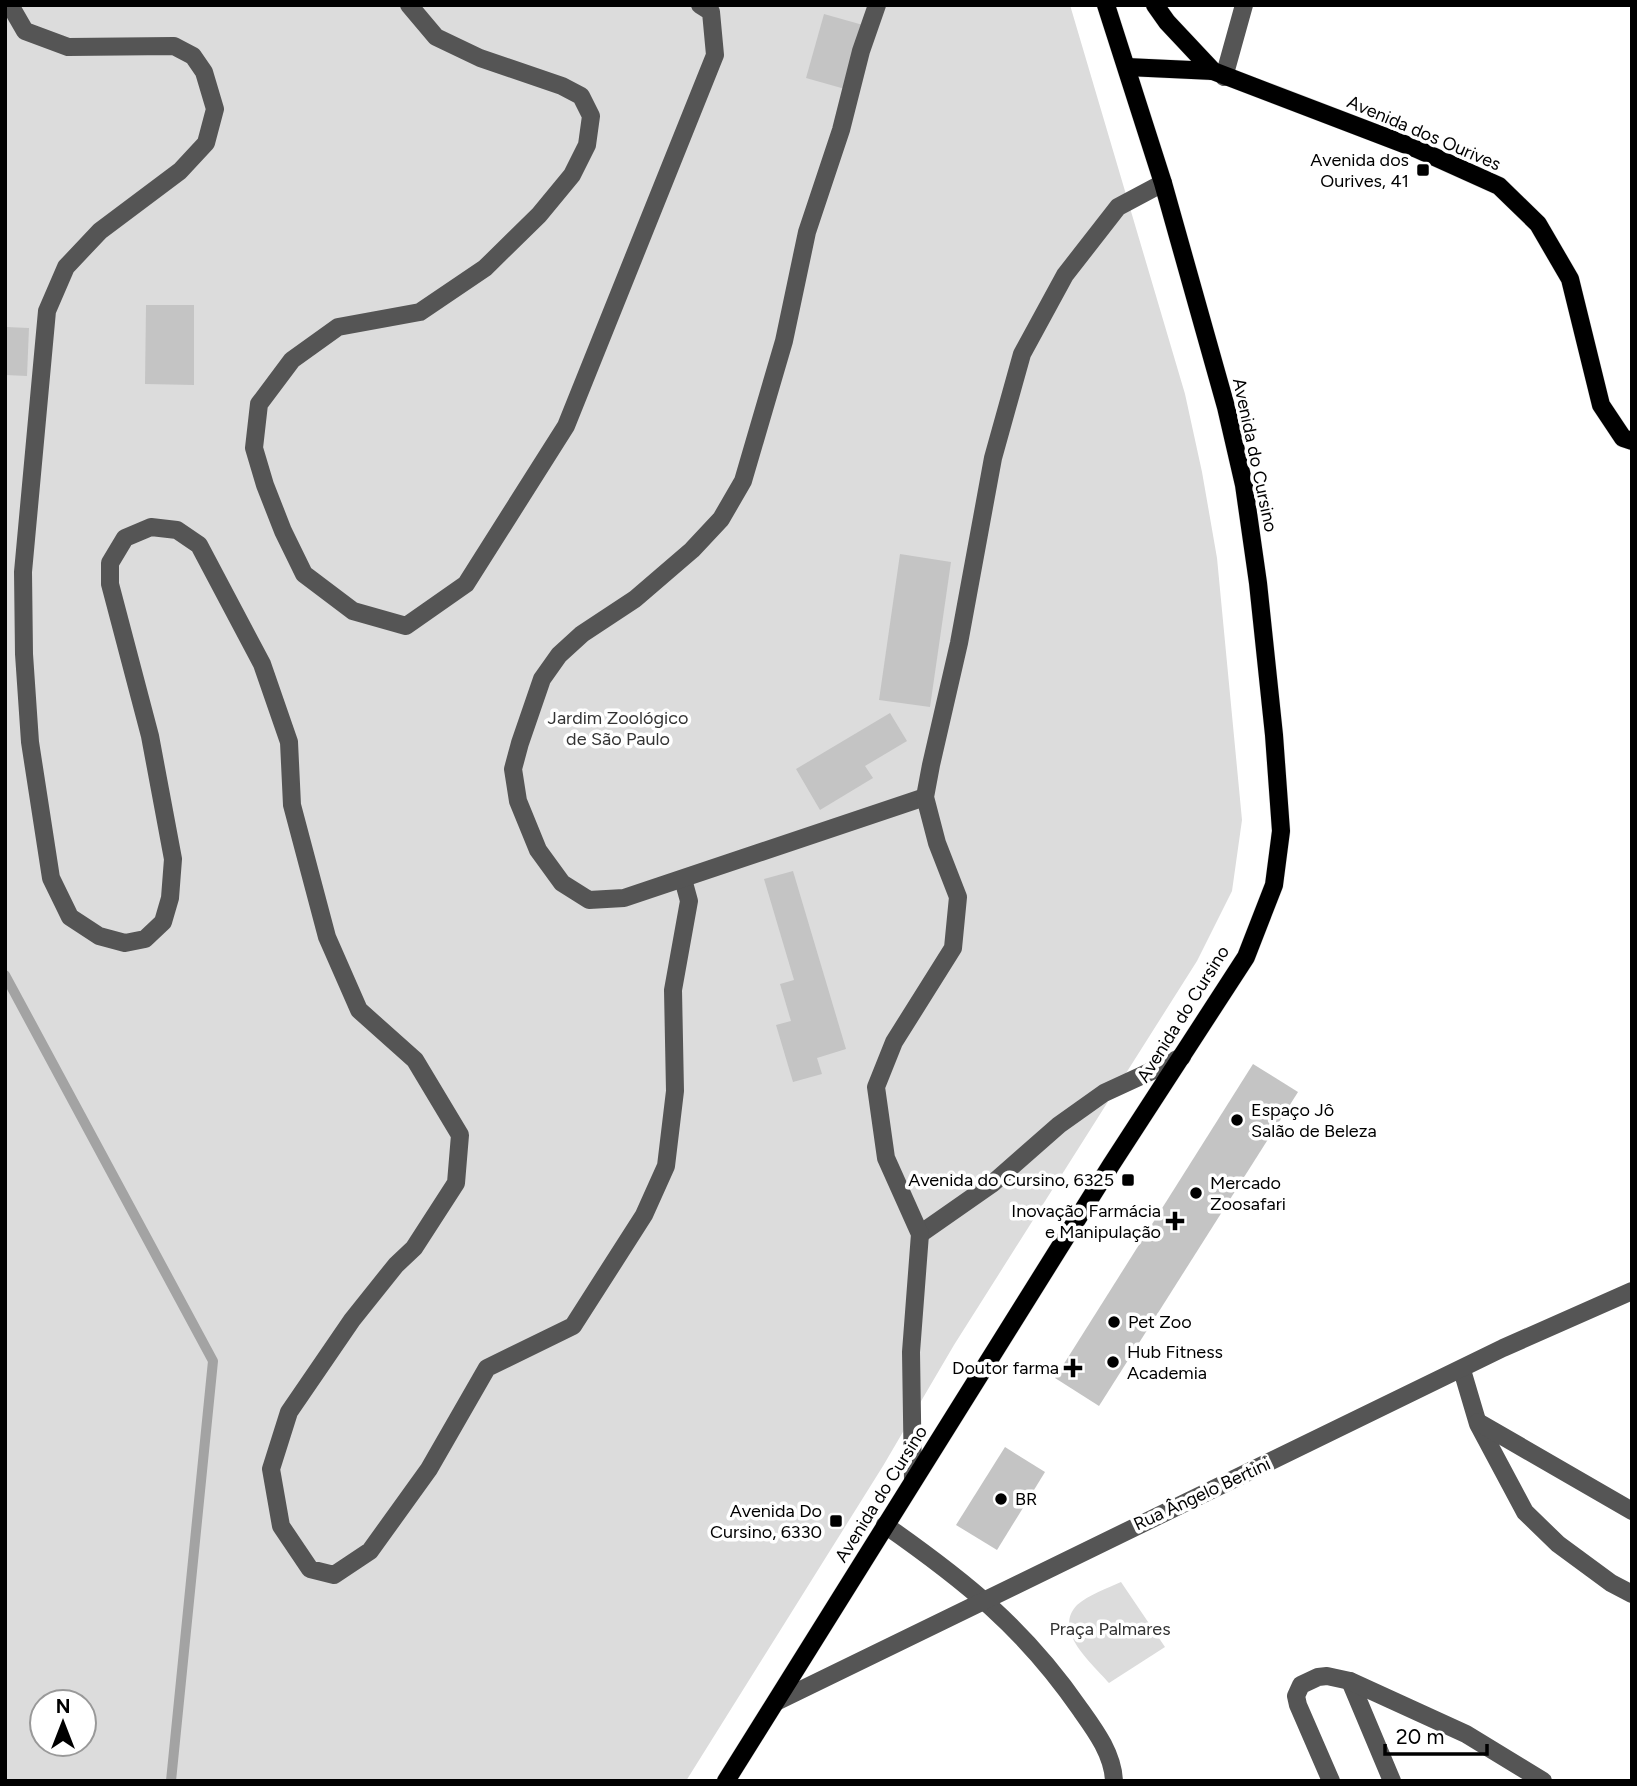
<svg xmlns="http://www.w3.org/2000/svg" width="1637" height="1786" font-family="Figtree,sans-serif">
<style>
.green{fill:#dcdcdc;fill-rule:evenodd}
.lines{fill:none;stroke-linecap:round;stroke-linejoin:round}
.stream{stroke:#a3a3a3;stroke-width:10}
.building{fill:#c4c4c4}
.major-casing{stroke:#dbdbdb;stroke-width:19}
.minor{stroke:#555;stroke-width:18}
.major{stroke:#000;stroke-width:18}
.poi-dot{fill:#000;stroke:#fff;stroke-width:2.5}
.labels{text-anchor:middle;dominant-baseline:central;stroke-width:7;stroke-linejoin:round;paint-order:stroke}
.street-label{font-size:18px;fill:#000;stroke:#fff}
.poi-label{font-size:18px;fill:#000;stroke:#fff;text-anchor:end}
.park-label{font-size:18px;fill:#333;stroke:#fff}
</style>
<rect width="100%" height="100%" fill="#fff"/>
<g class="green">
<path d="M5 5H1070L1185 394 1202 472 1217 558 1242 820 1232 891 1197 961 954 1345 883 1466 686 1781H5ZM42 1702H84V1744H42Z"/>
<path d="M1121 1582 1165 1647 1109 1683C1093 1664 1052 1631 1077 1605 1088 1595 1108 1588 1121 1582Z"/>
</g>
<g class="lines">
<polyline class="stream" points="5,975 213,1361 171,1781"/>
</g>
<g class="building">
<polygon points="824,14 863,25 845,89 806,78"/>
<polygon points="146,305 194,305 194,385 145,384"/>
<polygon points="6,327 29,328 27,376 5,375"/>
<polygon points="900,554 951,562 930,707 879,700"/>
<polygon points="890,713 907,741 865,766 873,778 820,810 796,769"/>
<polygon points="793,871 846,1049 817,1058 822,1074 793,1082 776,1025 791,1021 780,984 794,980 764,879"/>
<polygon points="1253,1064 1298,1092 1099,1406 1055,1378"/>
<polygon points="1005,1447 1045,1472 997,1550 956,1525"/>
</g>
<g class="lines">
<defs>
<g id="major">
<polyline points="1155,5 1167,22 1213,71 1417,149 1499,186 1538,224 1570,279 1601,405 1623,438 1632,441"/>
<polyline points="1127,67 1213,71"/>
<polyline points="726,1781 1111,1165 1246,957 1274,885 1281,831 1274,735 1258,583 1244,485 1226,407 1163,183 1106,5"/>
</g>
</defs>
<use href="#major" class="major-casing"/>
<g class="minor">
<polyline points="10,5 25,31 68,47 174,46 193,56 204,72 215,109 206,143 180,171 100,231 66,267 47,311 23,572 24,654 30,742 51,878 70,917 99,936 125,943 145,939 163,922 170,898 173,859 150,736 110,584 110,563 125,538 151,527 177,530 199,545 262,664 289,742 292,805 327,937 359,1010 415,1060 460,1135 456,1183 414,1248 396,1265 352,1320 289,1412 271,1469 281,1526 310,1569 334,1575 370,1551 429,1469 487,1368 573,1326 644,1215 666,1166 675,1091 673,990 689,901 683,879"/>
<polyline points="409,5 436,37 480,58 562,86 581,96 591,116 587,145 572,175 539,215 485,268 420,312 338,327 292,360 259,404 254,448 265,485 283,531 304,574 353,611 406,626 466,584 566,426 715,55 711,12 700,5"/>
<polyline points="877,5 861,51 841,130 807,232 784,341 743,481 721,519 692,550 635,599 582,634 559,655 542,679 520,743 513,769 518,801 538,850 562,883 589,900 624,898 925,797"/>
<polyline points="1224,77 1244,5"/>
<polyline points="920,1234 993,1183 1059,1125 1104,1093 1182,1057"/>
<polyline points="1462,1370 1478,1424 1525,1512 1558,1544 1611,1583 1632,1594"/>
<polyline points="1478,1422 1632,1511"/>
<polyline points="913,1481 911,1352 920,1234 886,1158 876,1087 894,1042 953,948 958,897 937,843 925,797 931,765 959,643 993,458 1022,354 1065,275 1118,207 1163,183"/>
<path d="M885 1525C965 1581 1024 1628 1080 1709 1095 1730 1113 1754 1114 1781"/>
<polyline points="1350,1681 1392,1781"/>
<polyline points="776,1702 1503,1348 1632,1291"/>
<polyline points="1331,1781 1298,1705 1296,1696 1301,1685 1318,1677 1327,1676 1350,1681 1466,1734 1543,1781"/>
</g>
<use href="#major" class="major"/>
</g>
<g class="poi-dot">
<rect x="1416" y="163" width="14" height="14" rx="3.5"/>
<circle cx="1237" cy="1120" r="7"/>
<rect x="1121" y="1173" width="14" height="14" rx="3.5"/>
<circle cx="1196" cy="1193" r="7"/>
<path d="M1171.5 1210.5h7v7h7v7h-7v7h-7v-7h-7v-7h7z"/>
<circle cx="1114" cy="1322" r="7"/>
<circle cx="1113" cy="1362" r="7"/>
<path d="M1069.5 1357.5h7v7h7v7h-7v7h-7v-7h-7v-7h7z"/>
<circle cx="1001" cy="1499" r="7"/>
<rect x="829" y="1514" width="14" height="14" rx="3.5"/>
</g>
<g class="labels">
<g class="street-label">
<text transform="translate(1424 133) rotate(23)">Avenida dos Ourives</text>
<text transform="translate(1255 455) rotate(78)">Avenida do Cursino</text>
<text transform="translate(1183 1014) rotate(-58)">Avenida do Cursino</text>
<text transform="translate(881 1494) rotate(-58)">Avenida do Cursino</text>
<text transform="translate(1202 1494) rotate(-25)">Rua Ângelo Bertini</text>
</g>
<g class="poi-label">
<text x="1409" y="160">Avenida dos<tspan x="1409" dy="21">Ourives, 41</tspan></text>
<text x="1251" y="1110" text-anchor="start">Espaço Jô<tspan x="1251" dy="21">Salão de Beleza</tspan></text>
<text x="1114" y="1180">Avenida do Cursino, 6325</text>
<text x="1210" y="1183" text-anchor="start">Mercado<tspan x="1210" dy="21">Zoosafari</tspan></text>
<text x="1161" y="1211">Inovação Farmácia<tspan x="1161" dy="21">e Manipulação</tspan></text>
<text x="1128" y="1322" text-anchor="start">Pet Zoo</text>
<text x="1127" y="1352" text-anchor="start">Hub Fitness<tspan x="1127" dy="21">Academia</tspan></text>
<text x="1059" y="1368">Doutor farma</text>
<text x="1015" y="1499" text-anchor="start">BR</text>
<text x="822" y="1511">Avenida Do<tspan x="822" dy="21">Cursino, 6330</tspan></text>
</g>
<g class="park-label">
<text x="618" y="718">Jardim Zoológico<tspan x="618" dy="21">de São Paulo</tspan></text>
<text x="1110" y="1629">Praça Palmares</text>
</g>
</g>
<rect width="1637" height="1786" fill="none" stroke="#000000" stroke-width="14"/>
<g transform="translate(63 1723)"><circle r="33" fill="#ffffff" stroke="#999999" stroke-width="2"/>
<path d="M0-5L12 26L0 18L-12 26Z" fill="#000000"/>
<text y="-10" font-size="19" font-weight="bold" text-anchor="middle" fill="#000000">N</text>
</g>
<path d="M1385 1744v10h102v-10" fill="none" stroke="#000000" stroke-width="3.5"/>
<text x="1396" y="1744" font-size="21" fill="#000000" stroke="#ffffff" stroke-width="5" paint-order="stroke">20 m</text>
</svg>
